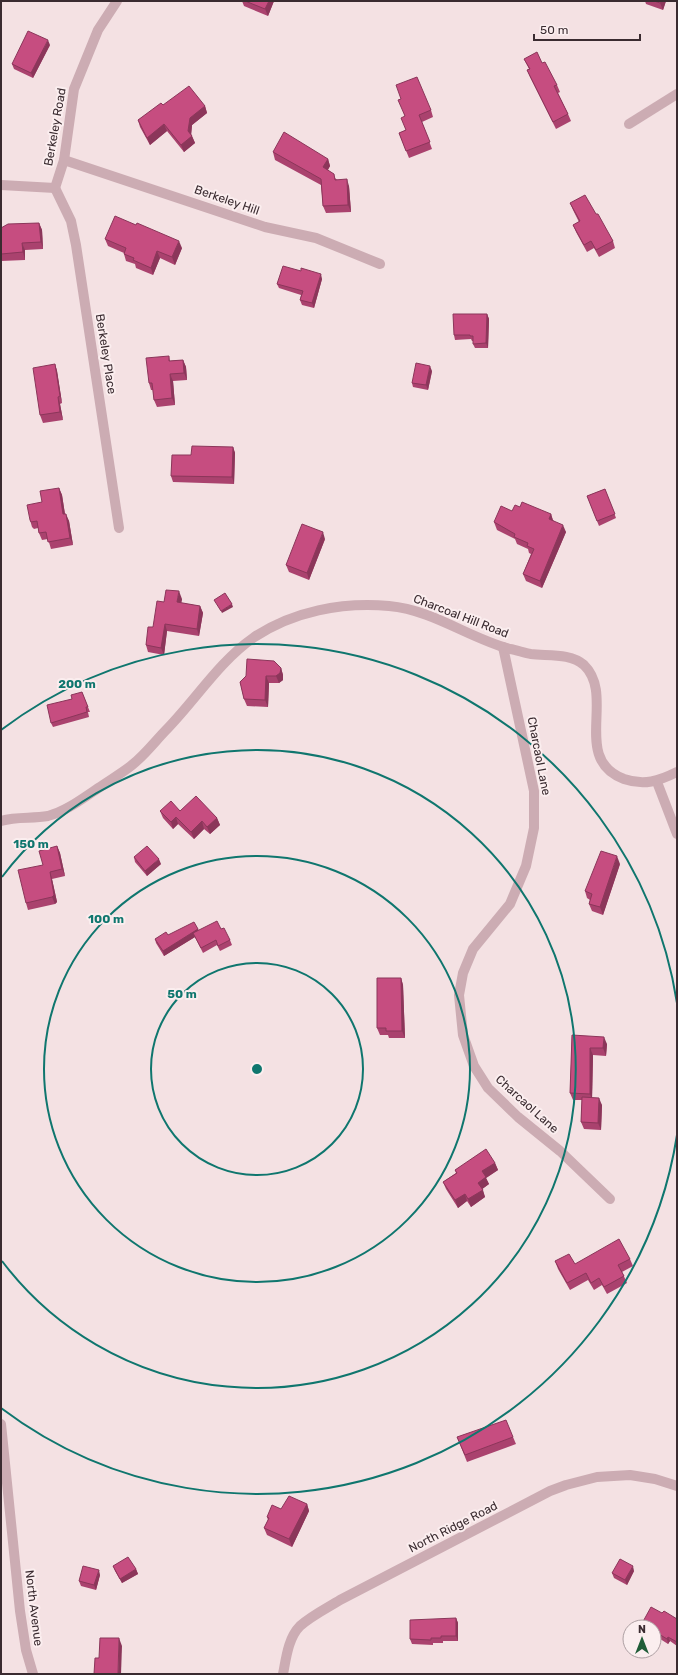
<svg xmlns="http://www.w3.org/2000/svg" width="678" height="1675" font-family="Rubik,sans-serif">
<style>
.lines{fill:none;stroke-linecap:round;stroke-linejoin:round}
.minor{stroke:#ccacb3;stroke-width:10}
.wall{fill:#aa426e}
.shaded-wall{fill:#8b365a}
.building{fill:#c64d80;stroke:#8b365a}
.ring{fill:none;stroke:#0f766e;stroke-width:2}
.labels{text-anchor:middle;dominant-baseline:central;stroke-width:4;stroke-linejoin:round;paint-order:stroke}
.street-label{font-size:12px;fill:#3a2b30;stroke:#fbeeef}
.centre{fill:#0f766e;stroke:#fbeeef;stroke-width:2}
.ring-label{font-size:12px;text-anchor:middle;font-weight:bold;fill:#0f766e;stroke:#fbeeef;stroke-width:4;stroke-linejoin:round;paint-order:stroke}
</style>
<rect width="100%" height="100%" fill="#f4e1e3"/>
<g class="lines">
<g class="minor">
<polyline points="629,124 677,94"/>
<polyline points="64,160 265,227 316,238 380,264"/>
<polyline points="1,185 55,188"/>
<polyline points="55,188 71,221 76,245 119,528"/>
<polyline points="55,188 64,160 74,89 98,30 117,1"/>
<polyline points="503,647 534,791 534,828 526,866 510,904 473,949 463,973 459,995 463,1035 474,1066 488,1088 518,1117 560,1151 610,1199"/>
<polyline points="657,782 677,834"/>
<path d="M1 821C17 816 32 819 48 816 67 811 83 798 100 787 110 780 122 773 132 765 145 755 156 740 168 728 196 699 220 661 253 638 293 611 342 602 389 606 433 610 469 638 510 649 517 650 524 653 531 654 548 656 571 653 584 665 616 696 571 759 624 779 644 786 659 781 677 772"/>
<polyline points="1,1424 20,1611 26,1650 33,1674"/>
<path d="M283 1674C286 1659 288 1638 300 1626 311 1616 327 1608 340 1600L550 1491 566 1485 597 1477 630 1475 655 1479 677 1486"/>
</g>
</g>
<g class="wall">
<polygon points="242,1 274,1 268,16 244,6"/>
<polygon points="645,1 666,1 663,10 646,4"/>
<polygon points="50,45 33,78 14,69 12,64"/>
<polygon points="524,59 557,85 560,92 558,93 568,114 571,121 556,129 530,77 527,70 529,69"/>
<polygon points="401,99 431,110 433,117 422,122 432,149 409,158 399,133 406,130 405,117"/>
<polygon points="163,105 205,106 207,113 192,125 191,134 195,143 184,152 167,131 150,145 140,127 138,120"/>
<polygon points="273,152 328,159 330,166 328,170 336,179 349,186 351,212 326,213 323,206 321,185 275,160"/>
<polygon points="570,203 596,214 613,241 615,248 599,257 594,248 587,252 576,232 573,225 579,222 573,210"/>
<polygon points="39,223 42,230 43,249 25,250 25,260 1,261 1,228"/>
<polygon points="105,239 182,248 175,265 160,258 153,275 136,268 135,264 126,261 124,254 124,253 108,246"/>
<polygon points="301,271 322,279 314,308 302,305 300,300 301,295 279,288 277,284"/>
<polygon points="487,314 489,319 488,348 475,348 473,344 473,341 472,341 471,339 455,340 454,335"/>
<polygon points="169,356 170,361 183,360 186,367 187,380 173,381 175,405 157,407 154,400 153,390 151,390 149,383"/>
<polygon points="55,364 57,371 62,403 60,404 63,420 43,423 40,415"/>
<polygon points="432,371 428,390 413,387 412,383"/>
<polygon points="233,447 235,453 234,484 173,482 171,476 191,455"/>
<polygon points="59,488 62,495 65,514 69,521 73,545 51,549 48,539 42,540 39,533 38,528 34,529 32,527 30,520 42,502"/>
<polygon points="605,489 616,518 599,526 587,496"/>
<polygon points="520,507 551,514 553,520 566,532 542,588 526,581 523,574 531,554 529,553 528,549 517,544 515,539 497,530 494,522"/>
<polygon points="325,539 309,580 289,572 286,565"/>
<polygon points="182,599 181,603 200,606 203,613 199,636 167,631 164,655 148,652 146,645 164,602"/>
<polygon points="281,668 283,675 283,680 279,683 269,683 268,707 247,706 244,699 240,682"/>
<polygon points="82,692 90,712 88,712 89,717 53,727 51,723 72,699"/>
<polygon points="160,811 180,811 217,818 220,825 210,834 204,829 194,839 178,824 173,829 163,818"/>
<polygon points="57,846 60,853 65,876 52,879 57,902 55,904 28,910 26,903 43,865"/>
<polygon points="134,857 161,864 147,876 135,862"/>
<polygon points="620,864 603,915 592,911 589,904 590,900 587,898 585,891"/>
<polygon points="198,929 199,931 221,929 230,940 232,945 220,951 217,945 203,953 195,937 164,956 156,943 155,939 168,935"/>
<polygon points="401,978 403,985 405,1038 389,1038 388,1035 380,1035 377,1028"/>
<polygon points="572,1035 607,1044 606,1056 593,1055 592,1098 602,1105 601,1130 584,1129 581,1122 582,1100 573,1100 570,1093"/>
<polygon points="495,1163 498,1170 486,1178 489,1184 482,1189 485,1197 471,1207 467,1201 458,1208 446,1189 443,1182 456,1173 455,1170"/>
<polygon points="630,1259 633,1266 622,1272 627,1283 607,1294 602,1285 594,1290 588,1280 570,1290 558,1269 555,1261 575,1264"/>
<polygon points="457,1437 513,1437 516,1444 467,1462"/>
<polygon points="307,1504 309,1511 292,1547 267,1535 264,1528 268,1520 267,1517 281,1509"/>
<polygon points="113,1566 136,1569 138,1574 122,1583 115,1571"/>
<polygon points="634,1571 627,1585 614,1578 612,1573"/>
<polygon points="100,1575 96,1590 81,1586 79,1581"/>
<polygon points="662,1613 677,1619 677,1646 670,1641 668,1644 654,1635 654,1627"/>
<polygon points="456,1618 458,1623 458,1641 443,1641 443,1643 433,1643 433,1645 412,1644 410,1639"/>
</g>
<g class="shaded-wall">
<polygon points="269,1 274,1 268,16 265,9"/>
<polygon points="661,1 666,1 663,10 660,3"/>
<polygon points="48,40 50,45 33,78 31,73"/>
<polygon points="205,106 207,113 192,125 191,137 192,136 195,143 184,152 181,145 188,131 190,118"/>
<polygon points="164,124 167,131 150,145 147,138"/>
<polygon points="328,159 330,166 325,174 323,167"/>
<polygon points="347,179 349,186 351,212 348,205"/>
<polygon points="39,223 42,230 43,249 41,242"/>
<polygon points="179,241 182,248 175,265 172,257"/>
<polygon points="22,243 25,250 25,260 23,252"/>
<polygon points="157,251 160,258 153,275 151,268"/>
<polygon points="321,274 322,279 314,308 312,303"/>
<polygon points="487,314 489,319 488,348 486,343"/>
<polygon points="183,360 186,367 187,380 184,373"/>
<polygon points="55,364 57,371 62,403 60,396"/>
<polygon points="430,366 432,371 428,390 426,385"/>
<polygon points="170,374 173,381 175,405 172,398"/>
<polygon points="58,397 60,404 63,420 60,412"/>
<polygon points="233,447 235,453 234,484 232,477"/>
<polygon points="59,488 62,495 66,521 63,514"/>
<polygon points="66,514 69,521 73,545 70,538"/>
<polygon points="551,514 553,521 549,519"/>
<polygon points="563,525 566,532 542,588 540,581"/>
<polygon points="323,532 325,539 309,580 307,573"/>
<polygon points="179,591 182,599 180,609 177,602"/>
<polygon points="232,604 233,607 222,613 221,611"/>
<polygon points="200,606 203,613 199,636 197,629"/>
<polygon points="165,624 167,631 164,655 161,648"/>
<polygon points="281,668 283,675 283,680 279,683 276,676"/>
<polygon points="266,676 269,683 268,707 265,700"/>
<polygon points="176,817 178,824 173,829 171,822"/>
<polygon points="217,818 220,825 210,834 207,827"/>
<polygon points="202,821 204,829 194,839 191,832"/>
<polygon points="57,846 60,853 65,876 62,869"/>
<polygon points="617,856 620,864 603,915 600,907"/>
<polygon points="159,859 161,864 147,876 145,871"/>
<polygon points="50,872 52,879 57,902 55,904 52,897"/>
<polygon points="198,929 200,934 193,933 195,937 164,956 163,951"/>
<polygon points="401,978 403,985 405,1038 402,1031"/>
<polygon points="604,1037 607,1044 606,1056 603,1048"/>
<polygon points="590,1048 593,1055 592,1101 590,1094"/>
<polygon points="599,1098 602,1105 601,1130 598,1123"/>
<polygon points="495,1163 498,1170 486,1178 489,1184 481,1190 478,1183 482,1171"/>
<polygon points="483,1190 485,1197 471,1207 468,1199"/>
<polygon points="465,1194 467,1201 458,1208 455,1200"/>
<polygon points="307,1504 309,1511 292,1547 289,1539"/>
<polygon points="633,1566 634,1571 627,1585 625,1580"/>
<polygon points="136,1569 138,1574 122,1583 120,1579"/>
<polygon points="99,1570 100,1575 96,1590 94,1585"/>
<polygon points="456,1618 458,1623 458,1641 456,1636"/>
<polygon points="668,1637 670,1641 668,1644 667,1639"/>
<polygon points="119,1638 122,1646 121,1674 118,1674"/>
</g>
<g class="building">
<polygon points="245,1 269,1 265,9"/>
<polygon points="654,1 661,1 660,3"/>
<polygon points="28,31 48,40 31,73 12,64"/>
<polygon points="537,52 542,63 545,62 557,85 554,86 568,114 553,122 527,70 530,69 524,59"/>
<polygon points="417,77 431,110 419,115 430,142 406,151 399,133 406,130 401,118 405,116 398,100 401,99 396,85"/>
<polygon points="189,86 205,106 190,118 188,131 192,136 181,145 164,124 147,138 138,120 161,103 163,105"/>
<polygon points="284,132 328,159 323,167 334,174 335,180 347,179 348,205 323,206 321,179 273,152"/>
<polygon points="585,195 596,214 598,214 613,241 596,250 591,241 584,245 573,225 580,221 570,203"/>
<polygon points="115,216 136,225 137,223 179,241 172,257 157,251 151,268 133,260 134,258 124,254 126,248 105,239"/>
<polygon points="39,223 41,242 22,243 23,252 1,254 1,228 8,224"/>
<polygon points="283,266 301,271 301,268 321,274 312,303 300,300 303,291 277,284"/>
<polygon points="453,314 487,314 486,343 473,344 473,336 470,336 470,335 454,335"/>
<polygon points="169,356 169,361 183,360 184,373 170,374 172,398 154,400 152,383 149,383 146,358"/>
<polygon points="416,363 430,366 426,385 412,383"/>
<polygon points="55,364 60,396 58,397 60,412 40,415 33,368"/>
<polygon points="192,446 233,447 232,477 171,476 172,455 191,455"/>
<polygon points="59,488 63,514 66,514 70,538 48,542 46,532 39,533 37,521 31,522 30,520 27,505 42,502 40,491"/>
<polygon points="605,489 615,514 597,521 587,496"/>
<polygon points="522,502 551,514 549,519 563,525 540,581 523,574 534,549 527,546 528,543 514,537 515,534 494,522 501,506 512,511 515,505 520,507"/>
<polygon points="302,524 323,532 307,573 286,565"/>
<polygon points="166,590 179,591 177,602 200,606 197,629 165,624 161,648 146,645 148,627 153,627 157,601 164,602"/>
<polygon points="225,593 232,604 221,611 214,600"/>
<polygon points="247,659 274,661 281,668 280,673 276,676 266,676 265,700 244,699 240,682 246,676"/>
<polygon points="82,692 88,707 86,707 87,712 51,723 47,705 72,699 71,695"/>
<polygon points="196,796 217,818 207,827 202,821 191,832 176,817 171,822 160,811 171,801 180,811"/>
<polygon points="57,846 62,869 50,872 54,895 52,897 26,903 18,870 43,865 39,851"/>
<polygon points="147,846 159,859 145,871 134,857"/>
<polygon points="601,851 617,856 600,907 589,904 592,894 585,891"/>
<polygon points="217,921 221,929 224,928 230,940 218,946 216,940 201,948 193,933"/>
<polygon points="194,922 198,929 163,951 155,939 166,932 168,935"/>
<polygon points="377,978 401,978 402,1031 386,1031 386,1028 377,1028"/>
<polygon points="572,1035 604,1037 603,1048 590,1048 590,1094 570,1093"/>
<polygon points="582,1097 599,1098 598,1123 581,1122"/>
<polygon points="486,1149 495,1163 482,1171 486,1177 478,1183 483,1190 468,1199 465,1194 455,1200 443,1182 457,1173 455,1170"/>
<polygon points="619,1239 630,1259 618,1265 624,1276 604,1287 599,1278 591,1283 586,1273 567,1283 555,1261 569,1254 575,1264"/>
<polygon points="506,1420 513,1437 465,1455 457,1437"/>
<polygon points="289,1496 307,1504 289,1539 264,1528 269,1518 267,1517 272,1505 281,1509"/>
<polygon points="128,1557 136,1569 120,1579 113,1566"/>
<polygon points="620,1559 633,1566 625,1580 612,1573"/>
<polygon points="83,1566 99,1570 94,1585 79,1581"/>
<polygon points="651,1607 662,1613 664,1611 677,1619 677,1642 668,1637 667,1639 654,1631 654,1627 640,1627"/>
<polygon points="456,1618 456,1636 441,1636 441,1638 431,1638 431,1640 410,1639 410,1620"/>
<polygon points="100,1638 119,1638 118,1674 94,1674 95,1658 99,1658"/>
</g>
<g class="ring">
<circle cx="257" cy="1069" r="106"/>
<circle cx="257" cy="1069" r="213"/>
<path d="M2 877A319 319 0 1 1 2 1261"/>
<path d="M677 1135A425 425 0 0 1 1 1408M1 730A425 425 0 0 1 677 1003"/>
</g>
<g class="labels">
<g class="street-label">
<text transform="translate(55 127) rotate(-80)">Berkeley Road</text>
<text transform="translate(227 200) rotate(19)">Berkeley Hill</text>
<text transform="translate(106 354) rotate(81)">Berkeley Place</text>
<text transform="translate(461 616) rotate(21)">Charcoal Hill Road</text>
<text transform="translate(539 756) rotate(79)">Charcaol Lane</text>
<text transform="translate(527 1104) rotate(42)">Charcaol Lane</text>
<text transform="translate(453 1527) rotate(-27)">North Ridge Road</text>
<text transform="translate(34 1608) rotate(83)">North Avenue</text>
</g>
</g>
<circle cx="257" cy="1069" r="6" class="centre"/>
<g class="ring-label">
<text x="77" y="688">200 m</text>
<text x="31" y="848">150 m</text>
<text x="106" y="923">100 m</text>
<text x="182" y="998">50 m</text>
</g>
<rect width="678" height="1675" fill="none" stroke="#3a2b30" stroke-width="4"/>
<g transform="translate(642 1639)"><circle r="19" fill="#fbeeef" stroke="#aea0a3"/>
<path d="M0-3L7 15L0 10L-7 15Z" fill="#205d38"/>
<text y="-6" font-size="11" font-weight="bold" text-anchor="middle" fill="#3a2b30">N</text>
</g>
<path d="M534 34v6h106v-6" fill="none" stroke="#3a2b30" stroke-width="2"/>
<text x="540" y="34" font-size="12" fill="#3a2b30" stroke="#fbeeef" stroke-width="3" paint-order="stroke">50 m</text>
</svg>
